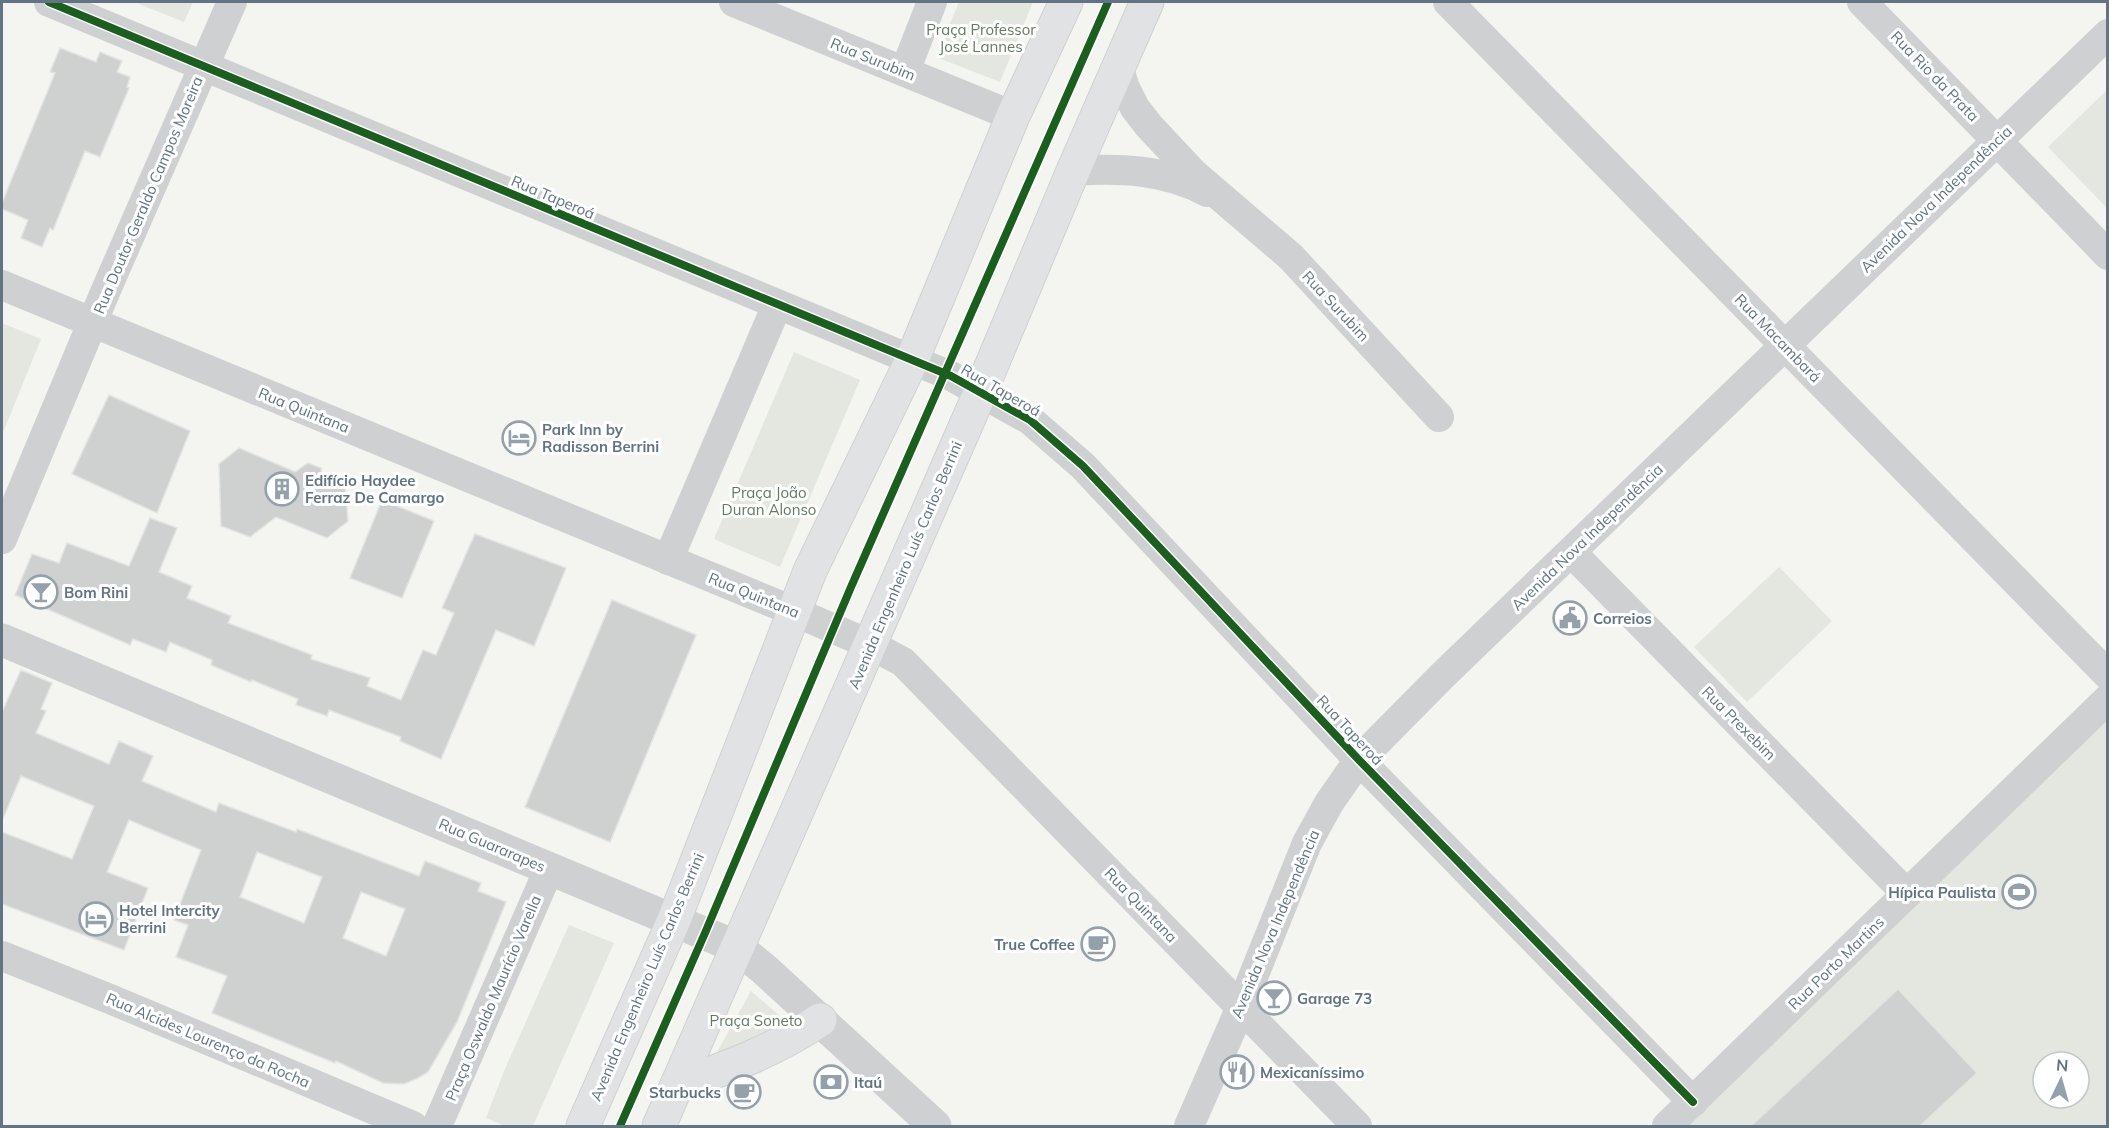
<svg xmlns="http://www.w3.org/2000/svg" width="2109" height="1128" font-family="Mulish,sans-serif">
<style>
.green{fill:#e3e7df;fill-rule:evenodd}
.building{fill:#cfd0d0;stroke:#e3e3e1;stroke-width:1.5;fill-rule:evenodd}
.lines{fill:none;stroke-linecap:round;stroke-linejoin:round}
.primary-casing{stroke:#cfd1d1;stroke-width:35}
.minor{stroke:#cfd0d1;stroke-width:30}
.tertiary{stroke:#cfd0d1;stroke-width:33}
.primary{stroke:#e1e2e3;stroke-width:33}
.cycleway-casing{stroke:#fff;stroke-width:11}
.cycleway{stroke:#1b5e20;stroke-width:8}
.labels{text-anchor:middle;dominant-baseline:central;stroke-width:6;stroke-linejoin:round;paint-order:stroke}
.park-label{font-size:15px;fill:#657b61;stroke:#fff}
.street-label{font-size:15px;fill:#627484;stroke:#fff}
.poi-label{font-size:15px;font-weight:bold;fill:#627484;stroke:#fff;text-anchor:start}
</style>
<rect width="100%" height="100%" fill="#f4f4f1"/>
<g class="green">
<polygon points="134,2 193,2 184,22"/>
<polygon points="959,2 1033,2 1000,82 936,57"/>
<polygon points="2107,90 2107,208 2048,147"/>
<polygon points="2,323 41,339 2,435"/>
<polygon points="794,352 860,380 780,567 714,539"/>
<polygon points="1779,567 1832,621 1747,702 1694,647"/>
<path d="M2107 721V1126H1686ZM2043 1062H2079V1098H2043Z"/>
<polygon points="569,925 614,943 533,1126 505,1126 486,1118 504,1071"/>
<polygon points="751,991 793,1027 716,1054"/>
</g>
<g class="building">
<polygon points="60,48 96,62 100,52 122,61 117,72 130,77 127,87 129,88 100,157 85,151 53,230 50,228 42,247 21,238 28,220 2,209 2,203 55,73 50,72"/>
<polygon points="109,395 190,431 157,513 72,474"/>
<polygon points="239,448 295,472 308,463 321,468 322,476 345,486 348,521 327,538 276,517 250,537 221,526 219,464"/>
<polygon points="382,500 434,521 402,598 350,578"/>
<polygon points="150,518 177,528 159,572 192,586 187,598 231,616 228,623 312,655 311,659 370,678 367,686 401,700 423,650 436,655 454,613 442,608 475,534 566,568 534,646 496,630 441,759 400,741 401,737 329,710 327,716 296,705 298,699 252,680 251,682 211,665 212,660 170,642 166,652 133,639 130,645 15,595 32,554 59,563 67,543 129,566"/>
<polygon points="612,600 696,635 610,842 525,807"/>
<path d="M21 670 52 683 41 709 46 711 36 733 109 764 119 741 153 756 142 781 216 812 219 803 296 832 297 829 419 876 425 861 481 883 478 891 506 902 457 1022 428 1072 418 1078 404 1084 383 1083 336 1061 335 1063 212 1013 227 976 176 957 188 925 174 920 201 850 129 820 107 872 148 888 124 950 2 904V832L72 859 94 806 21 776 2 821V712ZM257 852 322 877 304 923 240 897ZM361 892 405 909 386 956 343 938Z"/>
<polygon points="1898,989 1977,1073 1920,1126 1751,1126"/>
</g>
<g class="lines">
<defs>
<g id="primary">
<path d="M677 1085C728 1068 775 1050 820 1020"/>
<polyline points="583,1126 674,920 810,571 912,360 1013,116 1066,2"/>
<polyline points="659,1126 980,393 1073,171 1147,2"/>
</g>
</defs>
<use href="#primary" class="primary-casing"/>
<g class="minor">
<polyline points="49,2 951,376 1030,420 1083,466 1359,760 1693,1102"/>
<polyline points="734,2 1013,116"/>
<polyline points="1448,2 2108,675"/>
<polyline points="1862,2 2108,255"/>
<polyline points="1118,67 1125,88 1135,108 1149,126 1194,174 1291,257 1439,417"/>
<polyline points="905,71 932,2"/>
<path d="M1073 171C1119 168 1166 169 1207 192"/>
<polyline points="2,285 793,611 871,645 903,662 1357,1126"/>
<polyline points="2,539 106,290 232,2"/>
<polyline points="1571,552 1907,894"/>
<polyline points="668,560 777,305"/>
<polyline points="2,956 110,999 413,1126"/>
<polyline points="437,1126 549,869"/>
<polyline points="1189,1126 1241,1007 1307,843 1329,803 1359,760 1442,676 2108,34"/>
<polyline points="1667,1126 2108,699"/>
</g>
<polyline class="tertiary" points="2,640 737,947 765,970 935,1126"/>
<use href="#primary" class="primary"/>
<defs>
<g id="cycleway">
<polyline points="49,2 951,376 1030,420 1083,466 1359,760 1693,1102"/>
<polyline points="620,1126 705,933 851,587 1108,2"/>
</g>
</defs>
<use href="#cycleway" class="cycleway-casing"/>
<use href="#cycleway" class="cycleway"/>
</g>
<defs>
<symbol id="hotel-ring" viewBox="-11 -11 22 22"><circle r="9.5" fill="#fff" stroke="#95a1aa" stroke-width="1.5"/><path d="M-6-4.5h1.5V1H6V5H4.5V3h-9V5H-6ZM-4 0a1.8 1.8 0 1 1 3.6 0ZM.5 0V-2.5h3Q6-2.5 6 0Z" fill="#95a1aa"/></symbol>
<symbol id="building-ring" viewBox="-11 -11 22 22"><circle r="9.5" fill="#fff" stroke="#95a1aa" stroke-width="1.5"/><path d="M-4-6H4V6H1V3H-1V6H-4ZM-2.5-4.3h1.7v1.8h-1.7ZM.8-4.3h1.7v1.8H.8ZM-2.5-1h1.7V.8h-1.7ZM.8-1h1.7V.8H.8Z" fill="#95a1aa"/></symbol>
<symbol id="bar-ring" viewBox="-11 -11 22 22"><circle r="9.5" fill="#fff" stroke="#95a1aa" stroke-width="1.5"/><path d="M-6-5H6L.8 .8V4.5H3.5V6h-7V4.5H-.8V.8Z" fill="#95a1aa"/></symbol>
<symbol id="civic-ring" viewBox="-11 -11 22 22"><circle r="9.5" fill="#fff" stroke="#95a1aa" stroke-width="1.5"/><path d="M-.6-6.5H3V-4.5H.6V-3L4-1V1h2V6H-6V1h2V-1L-.6-3ZM-1.2 2.5V6h2.4V2.5Z" fill="#95a1aa"/></symbol>
<symbol id="stadium-ring" viewBox="-11 -11 22 22"><circle r="9.5" fill="#fff" stroke="#95a1aa" stroke-width="1.5"/><path d="M0-5a6.5 5 0 1 0 0 10a6.5 5 0 1 0 0-10ZM-3.5-1.8h7v3.6h-7Z" fill="#95a1aa"/></symbol>
<symbol id="cafe-ring" viewBox="-11 -11 22 22"><circle r="9.5" fill="#fff" stroke="#95a1aa" stroke-width="1.5"/><path d="M-5.5-4.5H6V0H3Q3 3.5 0 3.5H-2.5Q-5.5 3.5-5.5 0ZM3-3.2v2h1.7v-2ZM-6 4.5H4V6H-6Z" fill="#95a1aa"/></symbol>
<symbol id="restaurant-ring" viewBox="-11 -11 22 22"><circle r="9.5" fill="#fff" stroke="#95a1aa" stroke-width="1.5"/><path d="M-5-6h1v4h1v-4h1v4h1v-4h1v5L-1.5 .5V6h-2V.5L-5-1ZM5-6V6H3V1.5H1.5Q1.5-4 5-6Z" fill="#95a1aa"/></symbol>
<symbol id="bank-ring" viewBox="-11 -11 22 22"><circle r="9.5" fill="#fff" stroke="#95a1aa" stroke-width="1.5"/><path d="M-6-4H6V4H-6ZM0-2.3a2.3 2.3 0 1 0 0 4.6a2.3 2.3 0 1 0 0-4.6Z" fill="#95a1aa"/></symbol>
</defs>
<g fill-rule="evenodd">
<use href="#hotel-ring" x="500" y="419" width="38" height="38"/>
<use href="#building-ring" x="263" y="470" width="38" height="38"/>
<use href="#bar-ring" x="22" y="573" width="38" height="38"/>
<use href="#civic-ring" x="1551" y="599" width="38" height="38"/>
<use href="#stadium-ring" x="2000" y="873" width="38" height="38"/>
<use href="#hotel-ring" x="77" y="900" width="38" height="38"/>
<use href="#cafe-ring" x="1079" y="925" width="38" height="38"/>
<use href="#bar-ring" x="1255" y="979" width="38" height="38"/>
<use href="#restaurant-ring" x="1218" y="1053" width="38" height="38"/>
<use href="#bank-ring" x="812" y="1063" width="38" height="38"/>
<use href="#cafe-ring" x="725" y="1073" width="38" height="38"/>
</g>
<g class="labels">
<g class="park-label">
<text x="981" y="29">Praça Professor<tspan x="981" dy="17">José Lannes</tspan></text>
<text x="769" y="492">Praça João<tspan x="769" dy="17">Duran Alonso</tspan></text>
<text x="756" y="1020">Praça Soneto</text>
</g>
<g class="street-label">
<text transform="translate(873 59) rotate(22)">Rua Surubim</text>
<text transform="translate(1935 76) rotate(46)">Rua Rio da Prata</text>
<text transform="translate(148 195) rotate(-67)">Rua Doutor Geraldo Campos Moreira</text>
<text transform="translate(553 197) rotate(23)">Rua Taperoá</text>
<text transform="translate(1936 199) rotate(-44)">Avenida Nova Independência</text>
<text transform="translate(1336 306) rotate(47)">Rua Surubim</text>
<text transform="translate(1778 338) rotate(46)">Rua Macambará</text>
<text transform="translate(1001 390) rotate(30)">Rua Taperoá</text>
<text transform="translate(304 410) rotate(22)">Rua Quintana</text>
<text transform="translate(1587 537) rotate(-44)">Avenida Nova Independência</text>
<text transform="translate(905 565) rotate(-67)">Avenida Engenheiro Luís Carlos Berrini</text>
<text transform="translate(754 595) rotate(22)">Rua Quintana</text>
<text transform="translate(1739 723) rotate(45)">Rua Prexebim</text>
<text transform="translate(1350 730) rotate(47)">Rua Taperoá</text>
<text transform="translate(492 845) rotate(23)">Rua Guararapes</text>
<text transform="translate(1141 905) rotate(46)">Rua Quintana</text>
<text transform="translate(1275 924) rotate(-67)">Avenida Nova Independência</text>
<text transform="translate(1836 963) rotate(-44)">Rua Porto Martins</text>
<text transform="translate(647 977) rotate(-67)">Avenida Engenheiro Luís Carlos Berrini</text>
<text transform="translate(493 998) rotate(-67)">Praça Oswaldo Maurício Varella</text>
<text transform="translate(208 1040) rotate(23)">Rua Alcides Lourenço da Rocha</text>
</g>
<g class="poi-label">
<text x="542" y="429">Park Inn by<tspan x="542" dy="17">Radisson Berrini</tspan></text>
<text x="305" y="480">Edifício Haydee<tspan x="305" dy="17">Ferraz De Camargo</tspan></text>
<text x="64" y="592">Bom Rini</text>
<text x="1593" y="618">Correios</text>
<text x="1996" y="892" text-anchor="end">Hípica Paulista</text>
<text x="119" y="910">Hotel Intercity<tspan x="119" dy="17">Berrini</tspan></text>
<text x="1075" y="944" text-anchor="end">True Coffee</text>
<text x="1297" y="998">Garage 73</text>
<text x="1260" y="1072">Mexicaníssimo</text>
<text x="854" y="1082">Itaú</text>
<text x="721" y="1092" text-anchor="end">Starbucks</text>
</g>
</g>
<rect width="2109" height="1128" fill="none" stroke="#627484" stroke-width="6"/>
<g transform="translate(2061 1080) rotate(5)"><circle r="28" fill="#ffffff" stroke="#c0c7ce" stroke-width="1.5"/>
<path d="M0-4.5L10 22L0 15L-10 22Z" fill="#95a1aa"/>
<text y="-9" font-size="16" font-weight="bold" text-anchor="middle" fill="#627484">N</text>
</g>
</svg>
